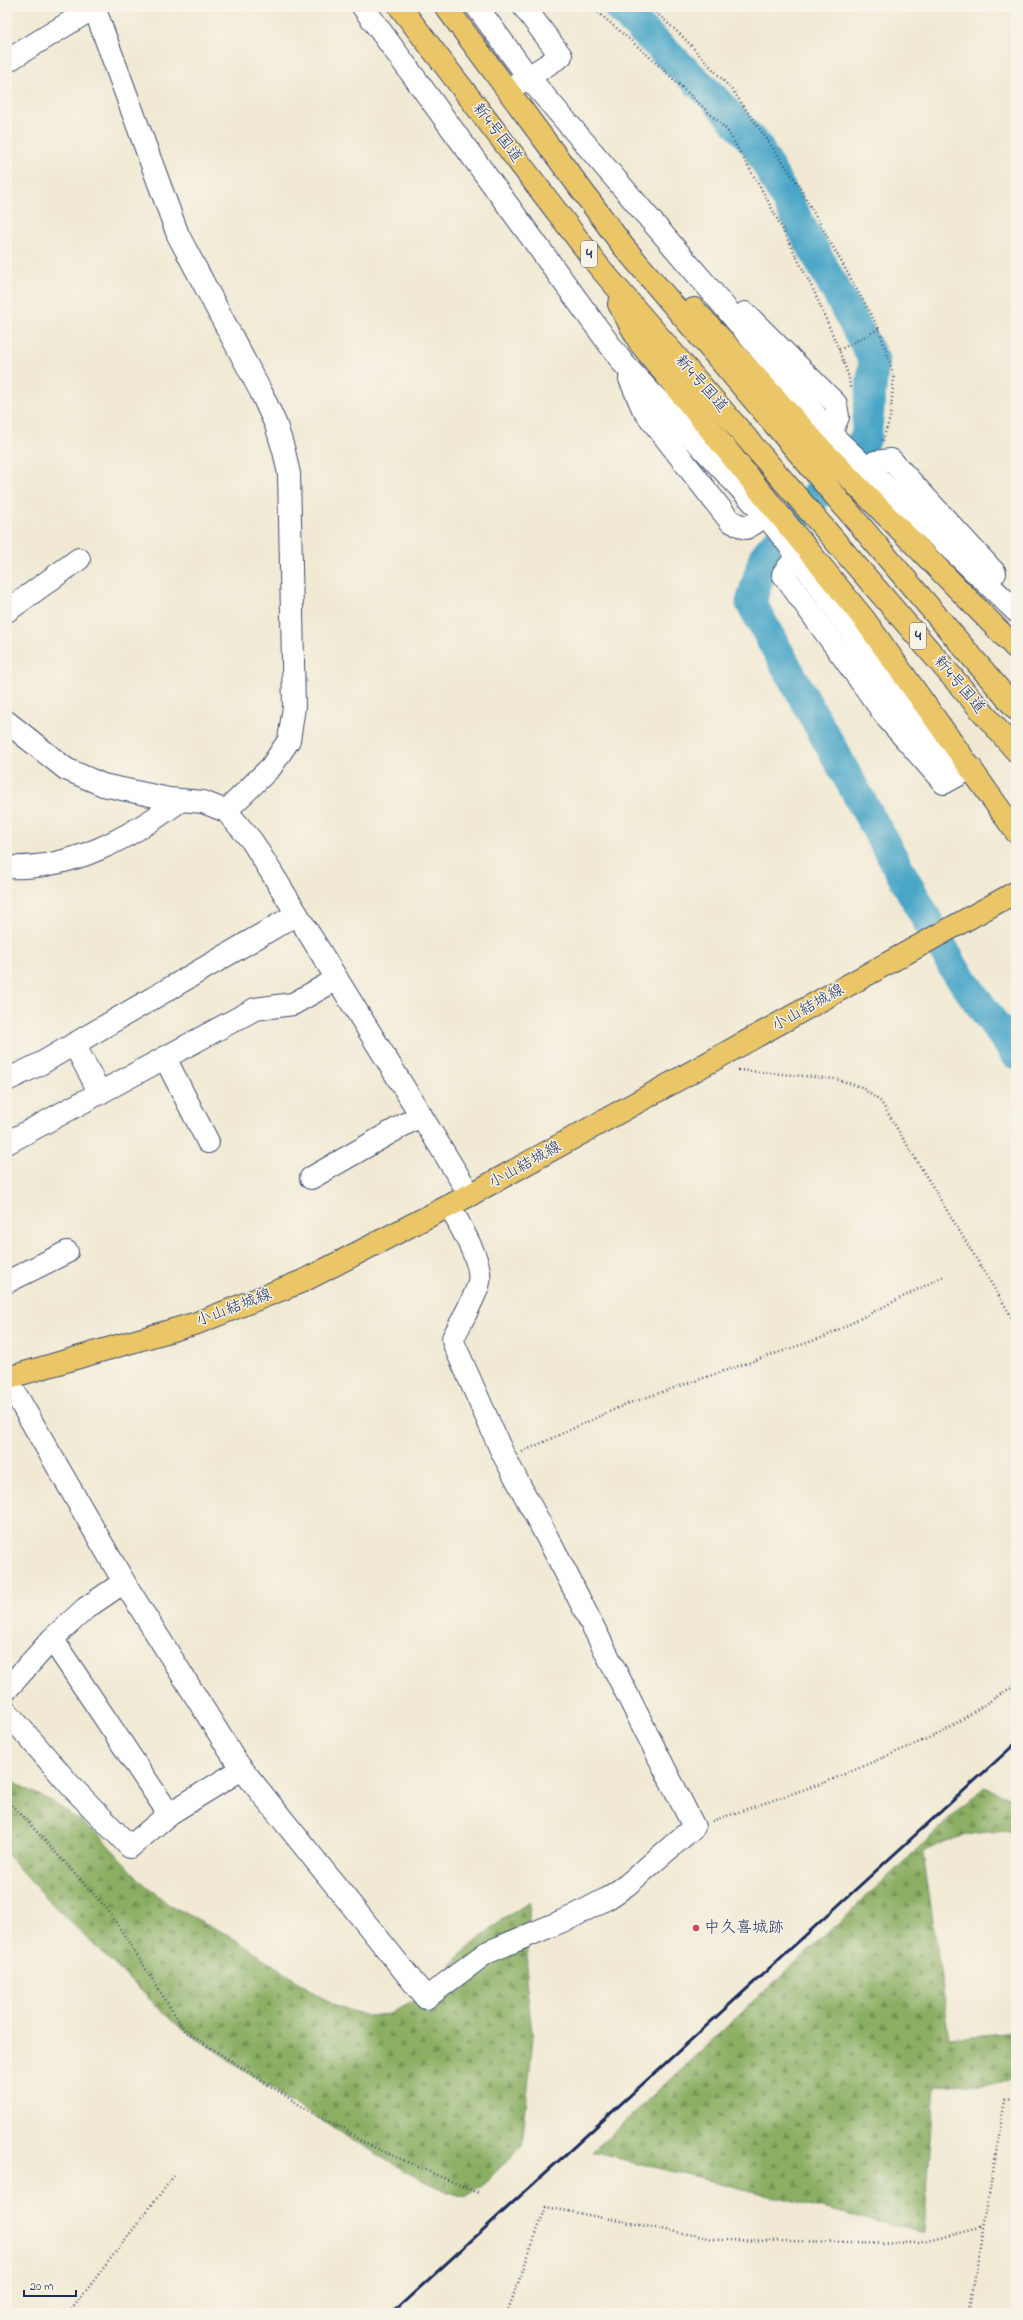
<svg xmlns="http://www.w3.org/2000/svg" width="1023" height="2320" font-family="'Indie Flower','Klee One',sans-serif">
<style>
.forest{fill:url(#forest-firs);stroke:#526e60}
.lines{fill:none;stroke-linecap:round;stroke-linejoin:round}
.river{stroke:#48a6c7;stroke-width:31}
.minor-tunnel{stroke:#c6c4bc;stroke-width:22;stroke-dasharray:22 11;stroke-linecap:butt}
.minor-casing{stroke:#3b4b70;stroke-width:24}
.major-casing{stroke:#3b4b70;stroke-width:24}
.highway-casing{stroke:#3b4b70;stroke-width:24}
.path{stroke:#3b4b70;stroke-width:2.5;stroke-dasharray:1 3;stroke-linecap:butt}
.minor{stroke:#fff;stroke-width:22}
.major{stroke:#ebc669;stroke-width:22}
.highway{stroke:#ebc669;stroke-width:22}
.rail{stroke:#1b2f5e;stroke-width:3}
.poi-dot{fill:#d1495b;stroke:#f7f3e8;stroke-width:1.5}
.labels{text-anchor:middle;dominant-baseline:central;stroke-width:3;stroke-linejoin:round;paint-order:stroke}
.shield{fill:#f7f3e8;stroke:#5d6a87;stroke-width:1}
.shield-label{font-size:15px;font-weight:bold;fill:#1b2f5e}
.street-label{font-size:16px;fill:#1b2f5e;stroke:#f7f3e8}
.poi-label{font-size:16px;fill:#1b2f5e;stroke:#f7f3e8;text-anchor:start}
</style>
<defs>
<pattern id="forest-firs" width="22" height="20" patternUnits="userSpaceOnUse"><rect width="22" height="20" fill="#8aae62"/><path d="M5 1l3.5 6h-7zM16 11l3.5 6h-7z" fill="#708e54"/></pattern>
</defs>
<rect width="100%" height="100%" fill="#f7f3e8"/>
<filter id="ink" filterUnits="userSpaceOnUse"><feTurbulence type="fractalNoise" baseFrequency=".025" numOctaves="2"/><feDisplacementMap in="SourceGraphic" scale="8" xChannelSelector="R" yChannelSelector="G"/><feConvolveMatrix kernelMatrix="1 2 1 2 8 2 1 2 1" color-interpolation-filters="sRGB"/></filter>
<filter id="wash" filterUnits="userSpaceOnUse"><feTurbulence type="fractalNoise" baseFrequency=".012" numOctaves="4" result="noise"/><feDisplacementMap in="SourceGraphic" scale="16" xChannelSelector="R" yChannelSelector="G"/><feGaussianBlur stdDeviation="0.9" result="paint"/><feColorMatrix in="noise" values="0 0 0 0 0 0 0 0 0 0 0 0 0 0 0 0 0 1.4 0 .05"/><feComposite in="paint" operator="in"/></filter>
<g filter="url(#wash)">
<rect width="100%" height="100%" fill="#f1e9d3"/>
<g class="forest">
<polygon points="7,1779 53,1802 98,1834 141,1881 168,1904 230,1936 330,2003 367,2016 389,2014 422,1997 461,1955 498,1922 530,1902 526,1980 533,2038 522,2146 480,2188 465,2197 448,2192 410,2174 286,2099 172,2021 43,1895 7,1855"/>
<path d="M984 1787 1016 1800V1832C983 1830 951 1835 923 1853L950 2038 1014 2032 1016 1976V2081L935 2086 924 2233 592 2152Z"/>
</g>
<g class="lines">
<polyline class="river" points="618,7 713,97 757,146 874,360 866,438 764,557 751,603 955,970 1016,1054"/>
</g>
</g>
<g filter="url(#ink)">
<g class="lines">
<g class="minor-tunnel">
<polyline points="759,518 817,447"/>
<polyline points="794,560 854,488"/>
</g>
<defs>
<g id="minor">
<polyline points="94,7 178,235 261,392 276,425 284,451 289,474 294,707 289,740 271,767 226,811"/>
<polyline points="363,7 623,363 768,518 796,554 937,751 954,764 971,768"/>
<polyline points="477,7 529,78 708,287 834,437 1016,611"/>
<polyline points="7,61 95,7"/>
<polyline points="516,85 561,56 524,7"/>
<polyline points="745,313 836,404 838,417 833,428"/>
<polyline points="630,379 643,409 730,521 746,528 755,523"/>
<polyline points="870,469 875,462 891,460 995,573"/>
<polyline points="790,565 783,574 888,719 944,783 971,768"/>
<polyline points="7,611 79,559"/>
<polyline points="7,722 66,769 103,785 169,799 203,802 226,811 252,841 470,1195"/>
<path d="M7 867C73 870 129 838 181 800"/>
<polyline points="74,1044 100,1093"/>
<polyline points="165,1058 208,1142"/>
<polyline points="7,1080 40,1064 297,914"/>
<polyline points="7,1143 255,1009 293,1004 337,979"/>
<polyline points="311,1178 421,1115"/>
<polyline points="7,1282 67,1252"/>
<path d="M7 1379 124 1582 238 1764 426 1998 486 1953 572 1917 608 1898 627 1885 694 1827 566 1573 502 1452 454 1344 453 1338C460 1324 476 1296 479 1282 483 1261 459 1226 450 1206"/>
<polyline points="52,1639 169,1814"/>
<polyline points="7,1689 52,1639 86,1608 124,1582"/>
<polyline points="7,1712 70,1785 130,1847 169,1814 242,1769"/>
</g>
<polyline id="major" points="7,1378 197,1323 303,1281 470,1195 1016,892"/>
<g id="highway">
<polyline points="400,7 600,268 1016,751"/>
<polyline points="446,7 623,246 1016,709"/>
<polyline points="619,304 640,343 864,619 1016,832"/>
<polyline points="694,309 823,451 1016,648"/>
</g>
</defs>
<use href="#minor" class="minor-casing"/>
<use href="#major" class="major-casing"/>
<use href="#highway" class="highway-casing"/>
<g class="path">
<polyline points="592,7 653,60 727,130 766,197 814,291 839,350 849,377 850,389"/>
<polyline points="650,7 683,37 733,91 796,181 879,329 894,376 890,418 882,442"/>
<polyline points="839,350 879,329"/>
<polyline points="738,1070 836,1079 861,1087 881,1102 1016,1324"/>
<polyline points="522,1452 624,1405 824,1337 944,1276"/>
<polyline points="7,1799 108,1910 186,2032 317,2116 345,2129 362,2142 480,2194"/>
<polyline points="712,1821 826,1782 943,1732 1016,1684"/>
<polyline points="69,2313 174,2176"/>
<polyline points="507,2313 546,2207 719,2240 919,2243 984,2227"/>
<polyline points="969,2313 1005,2100 1016,2099"/>
</g>
<use href="#minor" class="minor"/>
<use href="#major" class="major"/>
<use href="#highway" class="highway"/>
<polyline class="rail" points="392,2313 1016,1743"/>
</g>
</g>
<circle class="poi-dot" cx="696" cy="1928" r="4"/>
<g class="labels">
<g class="shield">
<rect x="581" y="241" width="16" height="26" rx="3"/>
<rect x="910" y="623" width="16" height="26" rx="3"/>
</g>
<g class="shield-label">
<text x="589" y="254">4</text>
<text x="918" y="636">4</text>
</g>
<g class="street-label">
<text transform="translate(497 133) rotate(53)">新4号国道</text>
<text transform="translate(701 384) rotate(49)">新4号国道</text>
<text transform="translate(959 685) rotate(50)">新4号国道</text>
<text transform="translate(808 1008) rotate(-29)">小山結城線</text>
<text transform="translate(525 1165) rotate(-29)">小山結城線</text>
<text transform="translate(234 1308) rotate(-21)">小山結城線</text>
</g>
<g class="poi-label">
<text x="704" y="1928">中久喜城跡</text>
</g>
</g>
<rect width="1023" height="2320" fill="none" stroke="#f7f3e8" stroke-width="24"/>
<path d="M24 2290v6h52v-6" fill="none" stroke="#1b2f5e" stroke-width="2"/>
<text x="30" y="2290" font-size="12" fill="#1b2f5e" stroke="#f7f3e8" stroke-width="3" paint-order="stroke">20 m</text>
</svg>
